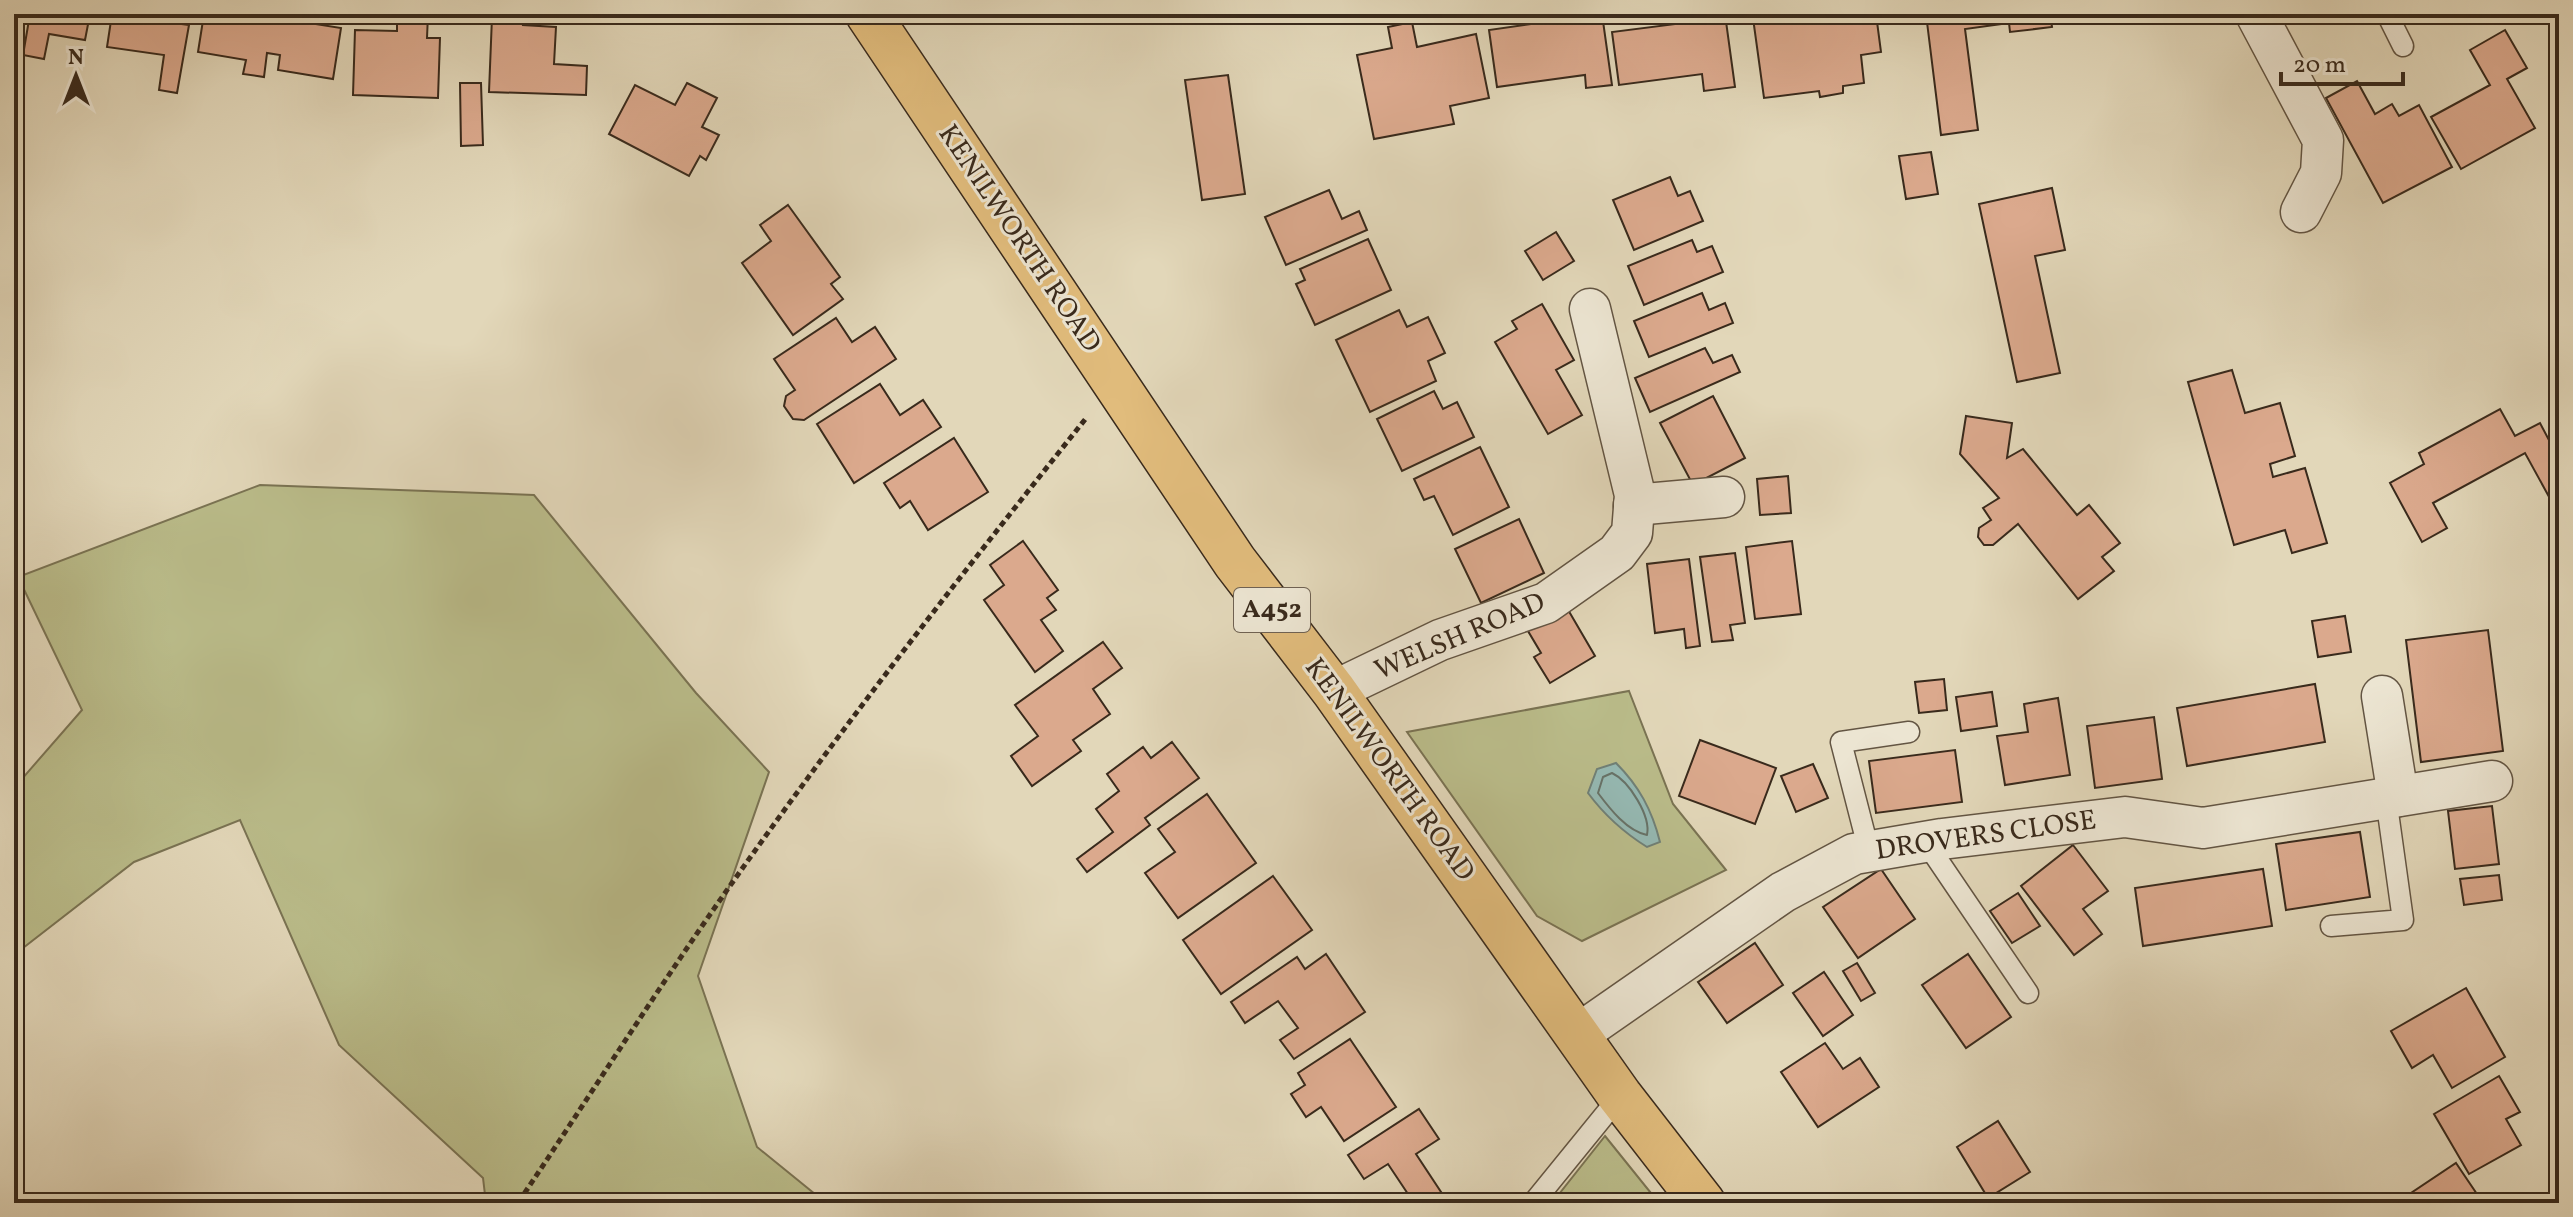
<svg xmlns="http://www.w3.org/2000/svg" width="2573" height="1217" font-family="Vollkorn,serif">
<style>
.green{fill:#babc8a;stroke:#7a7353;stroke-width:2}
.water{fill:#95b9b3;stroke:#708077;stroke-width:2}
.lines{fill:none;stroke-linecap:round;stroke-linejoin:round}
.shore{stroke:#677268;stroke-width:2}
.building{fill:#dba98d;stroke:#392a1c;stroke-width:2}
.lane-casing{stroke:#635543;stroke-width:23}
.street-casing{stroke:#635543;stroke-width:43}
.highway-casing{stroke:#392a1c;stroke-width:47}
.path{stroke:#392a1c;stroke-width:5;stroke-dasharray:6 4;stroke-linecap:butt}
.lane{stroke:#ece5d2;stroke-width:20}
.street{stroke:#ece5d2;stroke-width:40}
.highway{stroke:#e1bc7c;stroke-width:44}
.labels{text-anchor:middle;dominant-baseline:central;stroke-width:6;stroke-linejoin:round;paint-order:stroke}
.shield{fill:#ece5d2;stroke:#6f6253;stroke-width:2}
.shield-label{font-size:26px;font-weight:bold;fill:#392a1c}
.street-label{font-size:28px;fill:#392a1c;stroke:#ece5d2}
</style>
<rect width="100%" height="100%" fill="#e2d7b9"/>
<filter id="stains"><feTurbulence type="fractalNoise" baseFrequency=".0025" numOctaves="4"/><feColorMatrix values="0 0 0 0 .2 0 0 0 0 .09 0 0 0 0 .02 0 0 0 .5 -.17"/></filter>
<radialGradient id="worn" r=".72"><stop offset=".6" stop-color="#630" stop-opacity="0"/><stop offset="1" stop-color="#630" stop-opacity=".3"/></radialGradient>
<g class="green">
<polygon points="260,485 534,495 696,693 769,772 698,976 757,1147 826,1203 486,1203 483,1178 339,1045 240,820 134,862 14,955 14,788 82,710 18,577"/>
<polygon points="1629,691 1673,804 1726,870 1582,941 1537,916 1407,732"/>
<polygon points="1605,1136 1659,1203 1552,1203"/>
</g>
<path class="water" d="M1616 763C1639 786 1652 810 1660 842L1647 847C1623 832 1605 816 1588 793L1597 769Z"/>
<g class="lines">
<path class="shore" d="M1612 773C1629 781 1651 816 1647 835 1627 831 1610 809 1598 793L1603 777Z"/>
</g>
<g class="building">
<polygon points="14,14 25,14 23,27 14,26"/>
<polygon points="30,14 90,14 85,40 49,34 44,59 23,55"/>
<polygon points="112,14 175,14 173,23 189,25 177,93 159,90 164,55 107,47"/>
<polygon points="204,14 253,14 341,28 333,79 278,70 280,55 267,53 264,77 243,74 246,60 198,52"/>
<polygon points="397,14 428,14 427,38 440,38 438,98 353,95 355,30 397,31"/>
<polygon points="1602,14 1612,85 1586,88 1585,75 1497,87 1489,30"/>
<polygon points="1675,14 1725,14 1735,87 1704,91 1702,74 1619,85 1612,32 1676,24"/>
<polygon points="1777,14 1876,14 1881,52 1861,55 1864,83 1843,86 1843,93 1820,97 1819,91 1764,98 1753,18"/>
<polygon points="1926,14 2050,14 2052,27 2010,32 2009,23 1965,29 1978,130 1941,135"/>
<polygon points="492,17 524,18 523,25 556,27 554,64 587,66 586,95 489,92"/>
<polygon points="1412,22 1417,47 1476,34 1489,98 1450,106 1454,124 1374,139 1357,55 1392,48 1388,27"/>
<polygon points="2505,30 2527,68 2507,79 2535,128 2461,169 2431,117 2490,85 2470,50"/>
<polygon points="1228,75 1245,194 1202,200 1185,80"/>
<polygon points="2357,81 2375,114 2392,104 2399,116 2419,105 2452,167 2383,203 2326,98"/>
<polygon points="460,83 481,83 483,145 461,146"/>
<polygon points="687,83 717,98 702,127 719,135 706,160 700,156 689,176 609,134 635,85 675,105"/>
<polygon points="1931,152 1938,194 1906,199 1899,156"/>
<polygon points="1670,177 1678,196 1690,191 1703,221 1634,250 1613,200"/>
<polygon points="2052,188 2065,250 2035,256 2060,373 2017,382 1979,204"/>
<polygon points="1329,190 1342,219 1359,211 1367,230 1286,265 1265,217"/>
<polygon points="788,205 840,277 831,284 843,299 793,335 742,263 771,241 760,225"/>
<polygon points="1556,232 1574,261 1543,280 1525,251"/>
<polygon points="1368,239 1391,290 1315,325 1296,284 1305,280 1300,269"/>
<polygon points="1692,240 1697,252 1712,246 1723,272 1644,305 1628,266"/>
<polygon points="1702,293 1709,310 1725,303 1733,323 1649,357 1634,321"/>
<polygon points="1542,304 1574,360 1556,370 1582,415 1548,434 1495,342 1517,329 1512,321"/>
<polygon points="1399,310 1407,327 1428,317 1445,353 1428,361 1436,381 1370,412 1336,340"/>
<polygon points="836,318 852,342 875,327 896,359 804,420 793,419 784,406 786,396 795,390 774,359"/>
<polygon points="1705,348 1713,363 1732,355 1740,372 1650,412 1635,378"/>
<polygon points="2232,370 2245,413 2280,403 2295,456 2270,464 2273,477 2305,468 2327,543 2292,553 2285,530 2234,545 2188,382"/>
<polygon points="880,384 900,415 923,400 941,427 854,483 817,424"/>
<polygon points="1434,391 1443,409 1457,402 1474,437 1402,471 1377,419"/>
<polygon points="1713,396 1745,458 1693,485 1660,423"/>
<polygon points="2500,409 2515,436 2540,423 2559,459 2559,515 2525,453 2433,503 2447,528 2422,542 2390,483 2424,464 2419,453"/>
<polygon points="1966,416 2012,423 2007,458 2023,449 2077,515 2089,505 2120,543 2102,557 2114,571 2078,599 2018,524 1993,545 1984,545 1978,537 1979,528 1991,520 1983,508 1999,498 1960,454"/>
<polygon points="954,438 988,492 928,530 910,501 900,508 884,483"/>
<polygon points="1480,447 1509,507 1453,535 1434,496 1424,500 1414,479"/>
<polygon points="1788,476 1791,513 1760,515 1757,479"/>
<polygon points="1519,519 1544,573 1481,603 1455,549"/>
<polygon points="1023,541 1058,590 1047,598 1056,610 1041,620 1063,651 1035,672 984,600 1004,585 990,565"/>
<polygon points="1792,541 1801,614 1755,619 1746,547"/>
<polygon points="1735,553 1745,623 1730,625 1733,640 1712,642 1700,557"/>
<polygon points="1689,559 1700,646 1686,648 1684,629 1655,633 1647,564"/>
<polygon points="1567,608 1595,656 1550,683 1534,657 1541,653 1528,631"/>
<polygon points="2345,616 2351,652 2318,657 2312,621"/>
<polygon points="2488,630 2503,751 2421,762 2406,640"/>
<polygon points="1103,642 1122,668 1093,689 1110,714 1073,740 1081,751 1032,786 1011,756 1038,736 1015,705"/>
<polygon points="1944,679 1947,710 1919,713 1915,682"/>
<polygon points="2315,684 2325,742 2187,766 2177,708"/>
<polygon points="1992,692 1997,726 1961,731 1956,697"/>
<polygon points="2058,698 2070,775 2005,785 1997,736 2028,732 2024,704"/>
<polygon points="2154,717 2162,779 2095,788 2087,726"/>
<polygon points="1700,740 1776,768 1755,824 1679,796"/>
<polygon points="1172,742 1199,778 1145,818 1150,825 1087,872 1077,859 1113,832 1096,809 1119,791 1107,774 1143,747 1151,758"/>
<polygon points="1955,750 1962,802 1876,813 1869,761"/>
<polygon points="1813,764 1828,798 1796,812 1781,776"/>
<polygon points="1207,794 1256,863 1178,918 1145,873 1175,852 1158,829"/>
<polygon points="2492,806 2499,864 2455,869 2448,811"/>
<polygon points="2360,832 2370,897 2286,910 2276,844"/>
<polygon points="2073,845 2108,891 2083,909 2102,934 2074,955 2021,886"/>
<polygon points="1881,869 1915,919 1858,958 1823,907"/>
<polygon points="2263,869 2272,926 2143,946 2135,888"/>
<polygon points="2499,875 2502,900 2464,905 2460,879"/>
<polygon points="1273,876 1312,930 1221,994 1183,940"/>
<polygon points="2018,893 2040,926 2012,943 1990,911"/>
<polygon points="1755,943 1783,985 1727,1023 1698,982"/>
<polygon points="1326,954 1365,1012 1294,1059 1280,1040 1298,1028 1278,1001 1245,1023 1231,1002 1297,957 1305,969"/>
<polygon points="1968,954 2011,1017 1966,1048 1922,985"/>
<polygon points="1857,963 1875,993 1861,1001 1843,971"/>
<polygon points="1824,972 1853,1015 1823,1036 1793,993"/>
<polygon points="2466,988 2505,1057 2452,1088 2433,1055 2412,1068 2391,1031"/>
<polygon points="1350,1039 1396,1107 1344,1141 1321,1107 1306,1117 1291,1094 1305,1085 1298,1073"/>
<polygon points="1825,1043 1843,1069 1860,1058 1879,1087 1818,1127 1781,1072"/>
<polygon points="2499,1076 2520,1112 2506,1119 2521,1145 2469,1174 2434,1114"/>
<polygon points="1419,1109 1439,1139 1416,1154 1443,1195 1431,1203 1414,1203 1388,1164 1364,1179 1348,1155"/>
<polygon points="1998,1121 2030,1172 1988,1198 1957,1147"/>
<polygon points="2456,1163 2483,1203 2405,1203 2402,1199"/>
<polygon points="2046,1194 2053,1203 2029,1203"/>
</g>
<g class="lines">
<defs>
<g id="lane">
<polyline points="2387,14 2403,46"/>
<polyline points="1925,841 2028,993"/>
<polyline points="1869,851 1841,742 1909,732"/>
<polyline points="2331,926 2403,920 2386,798"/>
<polyline points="1533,1203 1620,1096"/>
</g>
<g id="street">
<polyline points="2256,14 2323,140 2321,173 2301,212"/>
<polyline points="1634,505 1724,497"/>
<polyline points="1334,691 1440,640 1546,603 1617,553 1632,533 1635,495 1590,309"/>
<polyline points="2382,696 2398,796"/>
<polyline points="1577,1035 1783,892 1854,854 1942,839 2125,817 2203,828 2492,781"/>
</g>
<polyline id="highway" points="868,14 1235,562 1334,691 1620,1096 1703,1203"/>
</defs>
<use href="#lane" class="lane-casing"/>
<use href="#street" class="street-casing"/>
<use href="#highway" class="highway-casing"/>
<path class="path" d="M523 1203 524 1194C593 1091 660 985 732 883 845 723 965 570 1087 417"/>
<use href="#lane" class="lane"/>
<use href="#street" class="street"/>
<use href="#highway" class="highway"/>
</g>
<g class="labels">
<rect class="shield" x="1234" y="588" width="76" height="44" rx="6"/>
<g class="shield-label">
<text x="1272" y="610">A452</text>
</g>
<g class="street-label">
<text transform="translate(1019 239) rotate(56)">KENILWORTH ROAD</text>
<text transform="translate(1460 637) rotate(-23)">WELSH ROAD</text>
<text transform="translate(1389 770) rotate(54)">KENILWORTH ROAD</text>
<text transform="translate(1986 836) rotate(-8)">DROVERS CLOSE</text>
</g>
</g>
<rect width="2573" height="1217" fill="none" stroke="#e2d7b9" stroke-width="48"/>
<rect x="16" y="16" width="2541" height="1185" fill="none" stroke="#392a1c" stroke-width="4"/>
<rect x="24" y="24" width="2525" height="1169" fill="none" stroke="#392a1c" stroke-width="2"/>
<g transform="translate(76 76)" stroke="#ece5d2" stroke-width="6" paint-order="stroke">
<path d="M0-6L14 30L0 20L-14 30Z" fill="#392a1c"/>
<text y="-12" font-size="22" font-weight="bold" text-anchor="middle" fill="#392a1c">N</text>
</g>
<path d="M2281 72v12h122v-12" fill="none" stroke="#392a1c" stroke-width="4"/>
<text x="2293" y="72" font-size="24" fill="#392a1c" stroke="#ece5d2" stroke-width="6" paint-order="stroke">20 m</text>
<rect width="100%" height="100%" filter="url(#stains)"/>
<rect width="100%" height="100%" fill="url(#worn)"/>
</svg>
